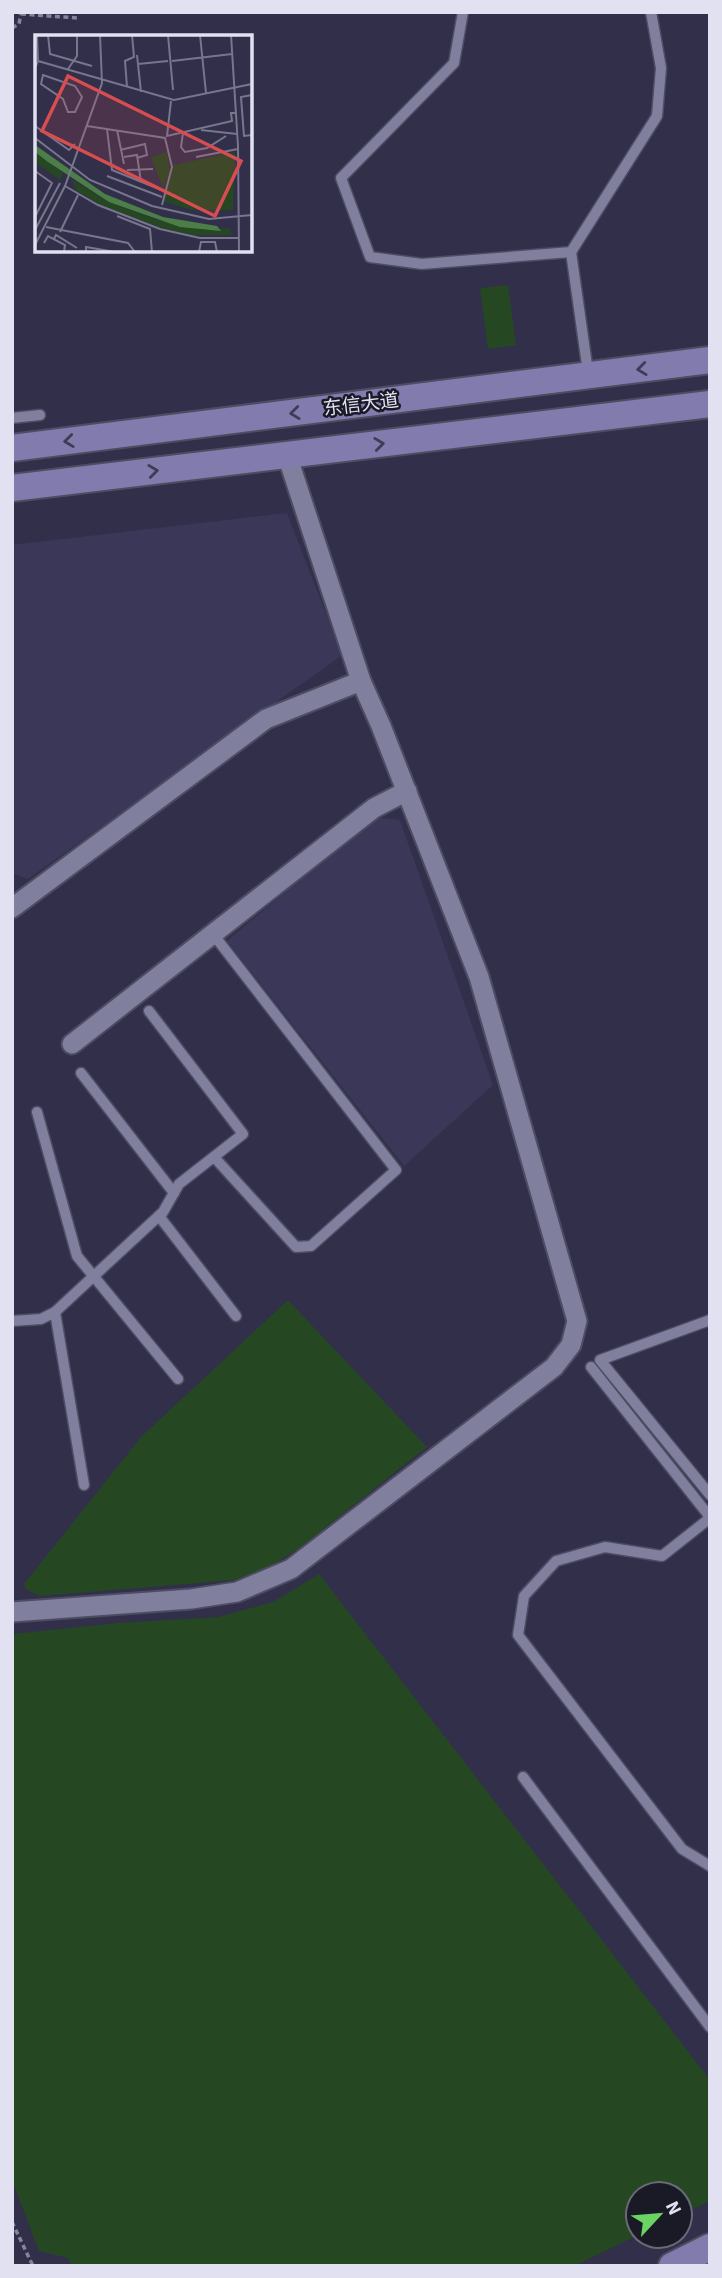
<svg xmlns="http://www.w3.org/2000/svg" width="722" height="2278" font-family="'Source Sans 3','Noto Sans SC',sans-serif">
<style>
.built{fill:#3b3758}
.green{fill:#254823}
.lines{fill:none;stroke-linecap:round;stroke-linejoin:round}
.service-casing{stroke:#4e4c62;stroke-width:13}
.minor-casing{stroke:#4e4c62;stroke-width:23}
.secondary-casing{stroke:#4e4c62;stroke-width:30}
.path{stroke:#86849a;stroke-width:3.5;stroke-dasharray:5 3.5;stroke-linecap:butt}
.service{stroke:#817f9e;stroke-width:10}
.minor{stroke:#817f9e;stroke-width:19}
.secondary{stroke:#827cae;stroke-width:26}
.oneway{stroke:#3e3c56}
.labels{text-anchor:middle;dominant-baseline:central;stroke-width:5;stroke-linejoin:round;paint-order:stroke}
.street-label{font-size:19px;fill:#e2e1f2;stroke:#1a1926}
.inset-road{fill:none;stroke:#78768d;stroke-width:2}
.view{fill:#d84d50;fill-opacity:0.15;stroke:#d84d50;stroke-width:3.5}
.inset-edge{fill:none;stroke:#e2e1f2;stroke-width:3.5}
</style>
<rect width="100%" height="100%" fill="#322f4a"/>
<g class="built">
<polygon points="287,513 342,655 28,879 12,873 12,545"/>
<polygon points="374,817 400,820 493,1085 404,1166 227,941"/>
</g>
<g class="green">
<polygon points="508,285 516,345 488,349 480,288"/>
<polygon points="288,1300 427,1447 301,1547 273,1565 236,1580 39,1596 26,1589 24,1584 141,1437"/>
<polygon points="319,1574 710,2080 710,2201 680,2215 680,2194 638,2194 638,2235 574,2266 72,2266 68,2258 39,2251 12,2180 12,1634 118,1623 218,1617 273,1602"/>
</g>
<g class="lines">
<defs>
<g id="service">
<polyline points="463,12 454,63 341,178 370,257 422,264 571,252 657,116 661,68 651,12"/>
<polyline points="571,252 588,372"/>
<polyline points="12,418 40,415"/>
<polyline points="213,934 396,1170 311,1246 296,1247 214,1157"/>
<polyline points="81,1073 174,1193"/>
<polyline points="37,1112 77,1256 178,1379"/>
<polyline points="159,1216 236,1316"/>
<polyline points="55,1312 84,1485"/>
<polyline points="710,1320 600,1360 710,1495"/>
<polyline points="12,1321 41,1319 55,1312 163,1212 179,1184 243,1134 149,1011"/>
<polyline points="591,1367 710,1517"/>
<polyline points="710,1518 662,1556 605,1547 556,1561 524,1596 518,1635 682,1849 710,1866"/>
<polyline points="523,1777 710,2027"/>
</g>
<g id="minor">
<polyline points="12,908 266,719 361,681"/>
<polyline points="72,1044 374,808 407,791"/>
<polyline points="12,1612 191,1599 237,1592 291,1569 554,1367 571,1345 577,1321 479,977 381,726 361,681 287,455"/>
</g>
<g id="secondary">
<polyline points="12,448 710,360"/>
<polyline points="12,488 710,404"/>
<polyline points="672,2266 710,2247"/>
</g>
</defs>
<use href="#service" class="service-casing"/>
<use href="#minor" class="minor-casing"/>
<use href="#secondary" class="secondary-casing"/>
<g class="path">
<polyline points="21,14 78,18"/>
<polyline points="12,28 19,24 21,13"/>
<polyline points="12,2222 33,2266"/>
</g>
<use href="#service" class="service"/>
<use href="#minor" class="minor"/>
<use href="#secondary" class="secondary"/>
</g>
<defs><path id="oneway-chevron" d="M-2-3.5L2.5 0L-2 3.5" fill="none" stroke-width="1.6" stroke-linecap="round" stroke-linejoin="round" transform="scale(1.75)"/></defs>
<g class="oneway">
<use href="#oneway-chevron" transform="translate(642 369) rotate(173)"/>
<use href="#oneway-chevron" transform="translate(295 413) rotate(173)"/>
<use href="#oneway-chevron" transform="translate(69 441) rotate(173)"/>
<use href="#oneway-chevron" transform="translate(379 444) rotate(-7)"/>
<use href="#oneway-chevron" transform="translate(153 471) rotate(-7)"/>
</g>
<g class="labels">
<g class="street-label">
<text transform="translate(361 405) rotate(-7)">东信大道</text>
</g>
</g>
<g transform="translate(35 35)">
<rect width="217" height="217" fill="#322f4a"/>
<path d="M0 117 28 138 25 145 0 127ZM132 117 135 137 128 153 116 122ZM200 117 198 175H156L128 166 138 130ZM36 144 74 167 122 185 170 195 194 193 197 200H157L124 192 64 169 42 156Z" fill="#254823"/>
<path d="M0 110 70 159 128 182 182 191 186 196 145 192 74 167 13 127 0 117Z" fill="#4c7f48"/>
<path class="inset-road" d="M2 0 3 25M13 0 15 19 57 31M133 0 138 55M165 0 171 58M196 0 203 111 204 217M102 20 106 57M137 26 197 19M103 29 133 26M0 33 3 26 139 65 217 49M33 34 42 21V0M8 40 40 51 47 62 40 77H33L28 64 6 49ZM92 52 90 26 99 22 97 0M217 60 206 62 209 101 217 100M136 66 132 101 197 86 196 78H201M0 91 34 115 40 109M52 91 130 103 137 132 127 170M72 94 77 135 129 156M82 95 89 129M166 95 202 99M148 98 146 112 150 117 172 113 191 101M0 103 55 145 117 171 174 184 217 180M85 115 110 109 112 120 102 123M89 122 102 120 106 147M161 122 203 114M92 135 118 134M0 136 17 148 0 182M72 141 127 162M30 151 63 170 125 194 165 203H204M82 181 115 194 117 217M11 192 93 208 100 217M0 195 25 148M25 197 43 160M19 204 21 200 42 213M9 208 13 201 30 210 29 217M0 210 30 151 67 48 65 0M51 217V212L80 217M164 217 166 207H180L182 217"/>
<path class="view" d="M33 41 206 126 180 181 7 96Z"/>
<rect width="217" height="217" class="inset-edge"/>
</g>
<rect width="722" height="2278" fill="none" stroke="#e2e1f2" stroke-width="28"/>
<g transform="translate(659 2215) rotate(64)"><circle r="33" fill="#1a1926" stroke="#6a6978" stroke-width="2"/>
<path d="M0-5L12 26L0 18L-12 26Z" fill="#6ad364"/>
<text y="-10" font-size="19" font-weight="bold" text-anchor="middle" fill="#e2e1f2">N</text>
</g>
</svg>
